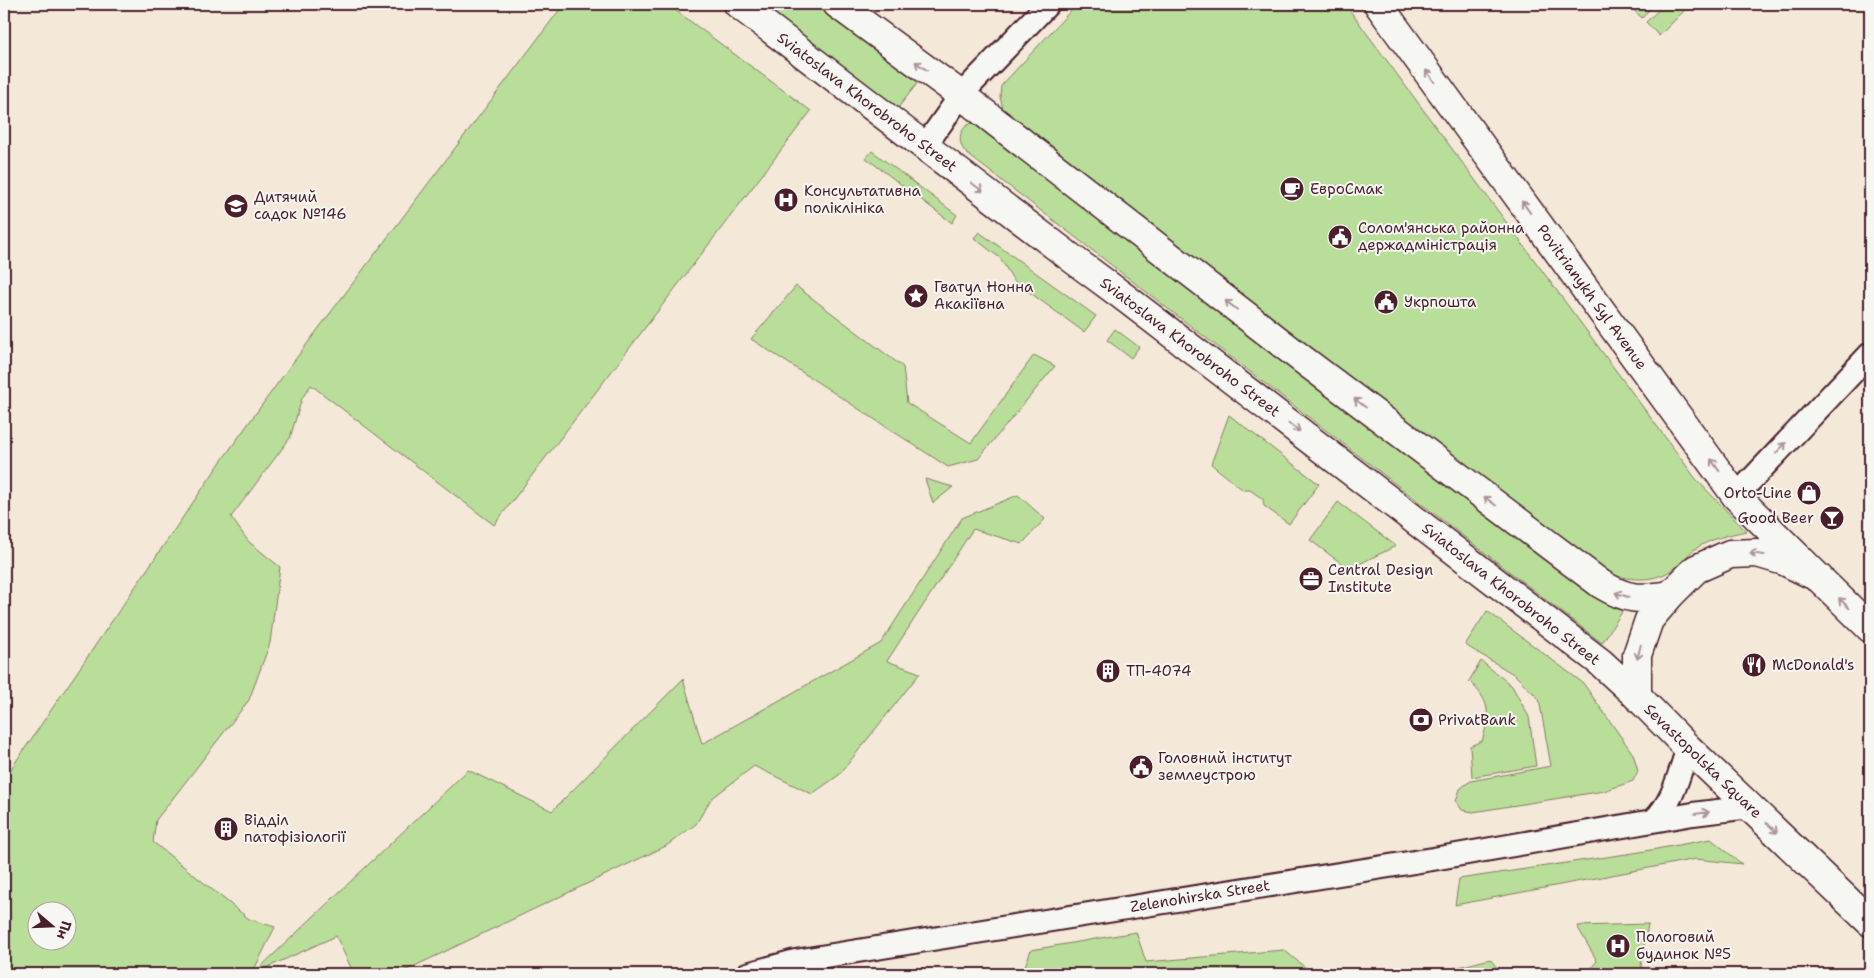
<svg xmlns="http://www.w3.org/2000/svg" width="1874" height="978" font-family="'Shantell Sans',sans-serif">
<style>
.green{fill:#b9de99;stroke:#827e62;fill-rule:evenodd}
.lines{fill:none;stroke-linecap:round;stroke-linejoin:round}
.minor-casing{stroke:#4a1f2b;stroke-width:26}
.tertiary-casing{stroke:#4a1f2b;stroke-width:31}
.primary-casing{stroke:#4a1f2b;stroke-width:31}
.minor{stroke:#f6f6f2;stroke-width:22}
.tertiary{stroke:#f6f6f2;stroke-width:28}
.primary{stroke:#f6f6f2;stroke-width:28}
.oneway{stroke:#a99598}
.labels{text-anchor:middle;dominant-baseline:central;stroke-width:4;stroke-linejoin:round;paint-order:stroke}
.street-label{font-size:15px;fill:#4a1f2b;stroke:#f6f6f2}
.poi-label{font-size:15px;fill:#4a1f2b;stroke:#f6f6f2;text-anchor:start}
</style>
<rect width="100%" height="100%" fill="#f4e8d9"/>
<filter id="ink" filterUnits="userSpaceOnUse"><feTurbulence type="fractalNoise" baseFrequency=".02" numOctaves="2"/><feDisplacementMap in="SourceGraphic" scale="10" xChannelSelector="R" yChannelSelector="G"/><feConvolveMatrix kernelMatrix="1 2 1 2 8 2 1 2 1" color-interpolation-filters="sRGB"/></filter>
<g filter="url(#ink)">
<g class="green">
<path d="M564 4H667L811 111 494 525 311 385 302 398 290 438 231 517 248 541 280 567 270 643 249 700 156 820 153 842 249 919 275 927 252 974H4V779L222 460 288 369ZM38 910H68V940H38Z"/>
<polygon points="757,4 818,4 920,80 897,109"/>
<path d="M1077 4H1345L1696 479 1746 531C1728 535 1710 539 1695 549 1686 555 1681 565 1672 570 1650 584 1628 579 1605 573L1004 113 1000 97 1001 86Z"/>
<polygon points="1627,4 1654,4 1642,18"/>
<polygon points="1665,4 1680,4 1685,10 1659,36 1646,22"/>
<path d="M975 122 987 125 1622 612 1602 643 966 153C956 141 959 126 975 122Z"/>
<polygon points="872,151 957,215 952,223 866,158"/>
<polygon points="979,232 1096,316 1084,332 1014,281 1000,258 974,238"/>
<polygon points="796,286 903,367 907,403 971,443 1034,355 1055,366 978,459 948,467 751,339"/>
<polygon points="1115,329 1139,347 1131,358 1107,340"/>
<polygon points="1229,415 1319,484 1289,524 1264,506 1263,499 1250,490 1243,490 1211,464"/>
<polygon points="925,479 953,487 933,503"/>
<polygon points="1018,495 1045,519 1022,544 973,529 887,661 920,673 839,775 812,794 754,766 711,799 696,824 666,846 398,974 354,974 336,936 253,974 468,770 552,811 683,679 702,744 881,643 962,518"/>
<polygon points="1338,502 1396,546 1349,569 1310,540"/>
<polygon points="1487,611 1583,683 1633,754 1638,771 1633,781 1604,791 1473,812 1462,810 1456,801 1460,789 1466,784 1471,781 1551,766 1539,699 1515,675 1465,645"/>
<path d="M1481 661 1512 686 1529 717 1536 766 1472 777 1470 746 1482 741C1491 713 1490 701 1469 681Z"/>
<polygon points="1711,839 1742,864 1696,859 1455,905 1459,879 1640,852"/>
<polygon points="1648,924 1641,966 1650,974 1586,974 1597,961 1577,926"/>
<polygon points="1136,932 1146,962 1284,950 1313,974 1022,974 1031,950"/>
<polygon points="1490,959 1502,974 1446,974 1455,968"/>
</g>
<g class="lines">
<defs>
<g id="minor">
<polyline points="925,146 961,95 1048,4"/>
<polyline points="1736,496 1870,354"/>
<path d="M1654 820C1674 801 1679 773 1688 748"/>
<polyline points="747,974 795,961 1433,859 1693,814 1750,807"/>
</g>
<path id="tertiary" d="M837 4 961 95 1302 359 1601 584C1627 600 1639 600 1670 595"/>
<g id="primary">
<polyline points="738,4 1074,260 1124,297 1600,662 1637,696 1688,748 1870,922"/>
<polyline points="1378,4 1736,496 1819,578"/>
<polyline points="1637,696 1637,655 1649,620 1670,595 1696,569 1730,554 1757,553 1784,561 1819,578 1870,628"/>
</g>
</defs>
<use href="#minor" class="minor-casing"/>
<use href="#tertiary" class="tertiary-casing"/>
<use href="#primary" class="primary-casing"/>
<use href="#minor" class="minor"/>
<use href="#tertiary" class="tertiary"/>
<use href="#primary" class="primary"/>
</g>
<defs><path id="oneway-shaft" d="M-6 0H5M1.5-3L5.5 0L1.5 3" fill="none" stroke-width="1.6" stroke-linecap="round" stroke-linejoin="round" transform="scale(1.25)"/></defs>
<g class="oneway">
<use href="#oneway-shaft" transform="translate(921 66) rotate(-144)"/>
<use href="#oneway-shaft" transform="translate(1430 76) rotate(-126)"/>
<use href="#oneway-shaft" transform="translate(977 187) rotate(37)"/>
<use href="#oneway-shaft" transform="translate(1526 207) rotate(-126)"/>
<use href="#oneway-shaft" transform="translate(1231 305) rotate(-142)"/>
<use href="#oneway-shaft" transform="translate(1360 403) rotate(-143)"/>
<use href="#oneway-shaft" transform="translate(1294 427) rotate(37)"/>
<use href="#oneway-shaft" transform="translate(1781 448) rotate(-47)"/>
<use href="#oneway-shaft" transform="translate(1715 465) rotate(-125)"/>
<use href="#oneway-shaft" transform="translate(1490 501) rotate(-143)"/>
<use href="#oneway-shaft" transform="translate(1757 554) rotate(-173)"/>
<use href="#oneway-shaft" transform="translate(1622 595) rotate(-162)"/>
<use href="#oneway-shaft" transform="translate(1844 603) rotate(-136)"/>
<use href="#oneway-shaft" transform="translate(1639 652) rotate(104)"/>
<use href="#oneway-shaft" transform="translate(1702 813) rotate(-7)"/>
<use href="#oneway-shaft" transform="translate(1772 828) rotate(44)"/>
</g>
</g>
<defs>
<symbol id="cafe-disc" viewBox="-11 -11 22 22"><circle r="9.5" fill="#4a1f2b" stroke="#f6f6f2"/><path d="M-5.5-4.5H6V0H3Q3 3.5 0 3.5H-2.5Q-5.5 3.5-5.5 0ZM3-3.2v2h1.7v-2ZM-6 4.5H4V6H-6Z" fill="#fff"/></symbol>
<symbol id="hospital-disc" viewBox="-11 -11 22 22"><circle r="9.5" fill="#4a1f2b" stroke="#f6f6f2"/><path d="M-5-5h3v3.5h4V-5h3V5h-3V1.5h-4V5h-3Z" fill="#fff"/></symbol>
<symbol id="school-disc" viewBox="-11 -11 22 22"><circle r="9.5" fill="#4a1f2b" stroke="#f6f6f2"/><path d="M0-5L7-2L0 1L-7-2ZM-4 1L0 2.5L4 1V4Q0 6-4 4Z" fill="#fff"/></symbol>
<symbol id="civic-disc" viewBox="-11 -11 22 22"><circle r="9.5" fill="#4a1f2b" stroke="#f6f6f2"/><path d="M-.6-6.5H3V-4.5H.6V-3L4-1V1h2V6H-6V1h2V-1L-.6-3ZM-1.2 2.5V6h2.4V2.5Z" fill="#fff"/></symbol>
<symbol id="sight-disc" viewBox="-11 -11 22 22"><circle r="9.5" fill="#4a1f2b" stroke="#f6f6f2"/><path d="M0-6L1.8-2.2L6-1.7L2.9 1.2L3.7 5.4L0 3.3L-3.7 5.4L-2.9 1.2L-6-1.7L-1.8-2.2Z" fill="#fff"/></symbol>
<symbol id="shop-disc" viewBox="-11 -11 22 22"><circle r="9.5" fill="#4a1f2b" stroke="#f6f6f2"/><path d="M-5-2.5h2.3a2.7 3.5 0 0 1 5.4 0H5L5.5 6h-11ZM-1.5-2.5h3a1.5 2.3 0 0 0-3 0Z" fill="#fff"/></symbol>
<symbol id="bar-disc" viewBox="-11 -11 22 22"><circle r="9.5" fill="#4a1f2b" stroke="#f6f6f2"/><path d="M-6-5H6L.8 .8V4.5H3.5V6h-7V4.5H-.8V.8Z" fill="#fff"/></symbol>
<symbol id="office-disc" viewBox="-11 -11 22 22"><circle r="9.5" fill="#4a1f2b" stroke="#f6f6f2"/><path d="M-6-3h4V-5.5h4V-3h4V5H-6ZM-1-4.5V-3h2v-1.5ZM-6 0V1H6V0Z" fill="#fff"/></symbol>
<symbol id="restaurant-disc" viewBox="-11 -11 22 22"><circle r="9.5" fill="#4a1f2b" stroke="#f6f6f2"/><path d="M-5-6h1v4h1v-4h1v4h1v-4h1v5L-1.5 .5V6h-2V.5L-5-1ZM5-6V6H3V1.5H1.5Q1.5-4 5-6Z" fill="#fff"/></symbol>
<symbol id="building-disc" viewBox="-11 -11 22 22"><circle r="9.5" fill="#4a1f2b" stroke="#f6f6f2"/><path d="M-4-6H4V6H1V3H-1V6H-4ZM-2.5-4.3h1.7v1.8h-1.7ZM.8-4.3h1.7v1.8H.8ZM-2.5-1h1.7V.8h-1.7ZM.8-1h1.7V.8H.8Z" fill="#fff"/></symbol>
<symbol id="bank-disc" viewBox="-11 -11 22 22"><circle r="9.5" fill="#4a1f2b" stroke="#f6f6f2"/><path d="M-6-4H6V4H-6ZM0-2.3a2.3 2.3 0 1 0 0 4.6a2.3 2.3 0 1 0 0-4.6Z" fill="#fff"/></symbol>
</defs>
<g fill-rule="evenodd">
<use href="#cafe-disc" x="1278" y="175" width="28" height="28"/>
<use href="#hospital-disc" x="772" y="186" width="28" height="28"/>
<use href="#school-disc" x="222" y="192" width="28" height="28"/>
<use href="#civic-disc" x="1326" y="223" width="28" height="28"/>
<use href="#sight-disc" x="902" y="282" width="28" height="28"/>
<use href="#civic-disc" x="1372" y="288" width="28" height="28"/>
<use href="#shop-disc" x="1795" y="479" width="28" height="28"/>
<use href="#bar-disc" x="1818" y="504" width="28" height="28"/>
<use href="#office-disc" x="1297" y="565" width="28" height="28"/>
<use href="#restaurant-disc" x="1740" y="651" width="28" height="28"/>
<use href="#building-disc" x="1094" y="657" width="28" height="28"/>
<use href="#bank-disc" x="1407" y="706" width="28" height="28"/>
<use href="#civic-disc" x="1127" y="753" width="28" height="28"/>
<use href="#building-disc" x="212" y="815" width="28" height="28"/>
<use href="#hospital-disc" x="1604" y="932" width="28" height="28"/>
</g>
<g class="labels">
<g class="street-label">
<text transform="translate(867 102) rotate(37)">Sviatoslava Khorobroho Street</text>
<text transform="translate(1592 297) rotate(54)">Povitrianykh Syl Avenue</text>
<text transform="translate(1190 347) rotate(37)">Sviatoslava Khorobroho Street</text>
<text transform="translate(1511 594) rotate(38)">Sviatoslava Khorobroho Street</text>
<text transform="translate(1703 761) rotate(44)">Sevastopolska Square</text>
<text transform="translate(1200 896) rotate(-9)">Zelenohirska Street</text>
</g>
<g class="poi-label">
<text x="1310" y="189">ЕвроСмак</text>
<text x="804" y="191">Консультативна<tspan x="804" dy="17">поліклініка</tspan></text>
<text x="254" y="197">Дитячий<tspan x="254" dy="17">садок №146</tspan></text>
<text x="1358" y="228">Солом'янська районна<tspan x="1358" dy="17">держадміністрація</tspan></text>
<text x="934" y="287">Гватул Нонна<tspan x="934" dy="17">Акакіївна</tspan></text>
<text x="1404" y="302">Укрпошта</text>
<text x="1792" y="493" text-anchor="end">Orto-Line</text>
<text x="1814" y="518" text-anchor="end">Good Beer</text>
<text x="1328" y="570">Central Design<tspan x="1328" dy="17">Institute</tspan></text>
<text x="1772" y="665">McDonald's</text>
<text x="1126" y="671">ТП-4074</text>
<text x="1438" y="720">PrivatBank</text>
<text x="1158" y="758">Головний інститут<tspan x="1158" dy="17">землеустрою</tspan></text>
<text x="244" y="820">Відділ<tspan x="244" dy="17">патофізіології</tspan></text>
<text x="1636" y="937">Пологовий<tspan x="1636" dy="17">будинок №5</tspan></text>
</g>
</g>
<rect width="1874" height="978" fill="none" stroke="#f6f6f2" stroke-width="20"/>
<rect x="10" y="10" width="1854" height="958" fill="none" stroke="#4a1f2b" stroke-width="2" filter="url(#ink)"/>
<g transform="translate(52 926) rotate(109)"><circle r="24" fill="#f6f6f2" stroke="#b1a0a2"/>
<path d="M0-4L9 19L0 12L-9 19Z" fill="#4a1f2b"/>
<text y="-8" font-size="14" font-weight="bold" text-anchor="middle" fill="#4a1f2b">Пн</text>
</g>
</svg>
